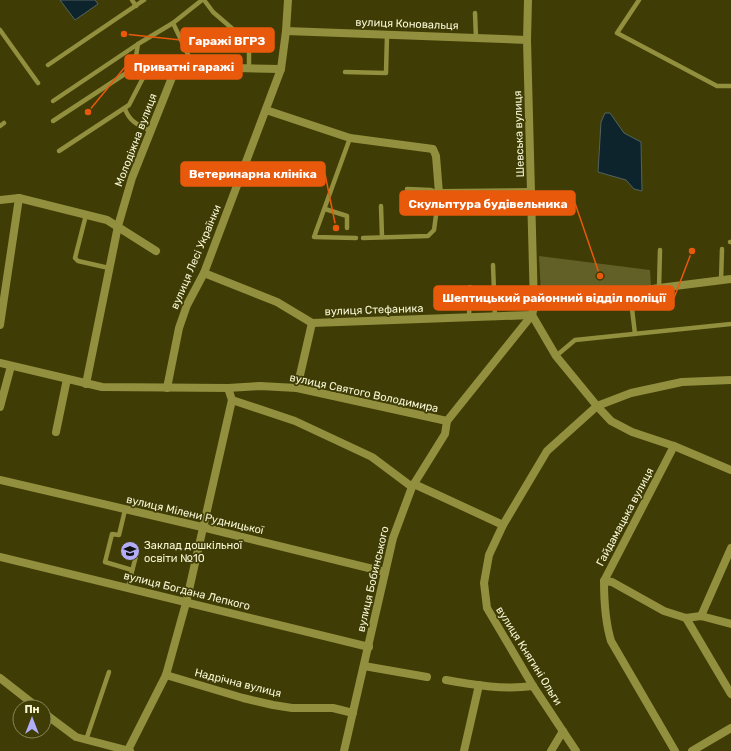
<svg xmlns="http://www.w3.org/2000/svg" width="731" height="751" font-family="Rubik,sans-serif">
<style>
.green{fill:#626026}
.water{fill:#0d242d;stroke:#53635f}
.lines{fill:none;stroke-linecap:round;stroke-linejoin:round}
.lane{stroke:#928f3e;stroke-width:4.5}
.street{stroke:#928f3e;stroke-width:8}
.labels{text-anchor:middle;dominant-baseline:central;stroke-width:3.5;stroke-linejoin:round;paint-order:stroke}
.street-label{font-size:11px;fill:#f7f7d5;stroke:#3f3c06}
.poi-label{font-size:11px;fill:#f7f7d5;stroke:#3f3c06;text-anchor:start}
.leader{fill:none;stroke:#e8590c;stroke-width:1.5}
.callout-dot{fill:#e8590c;stroke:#3f3c06;stroke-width:1.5}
.callout{fill:#e8590c;stroke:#e8590c;stroke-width:1.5}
.callout-label{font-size:12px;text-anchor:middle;font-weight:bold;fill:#fff}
</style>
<rect width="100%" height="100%" fill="#3f3c06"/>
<polygon class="green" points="539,256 650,270 651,285 541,295"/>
<g class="water">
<polygon points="60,0 95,0 98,4 75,20"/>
<polygon points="605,113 610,113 624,133 641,142 642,191 634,189 626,180 598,172 601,122"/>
</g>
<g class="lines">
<g class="lane">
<polyline points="132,0 136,6"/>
<polyline points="204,0 213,12 249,43 249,68"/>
<polyline points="639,0 617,33 717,86 731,86"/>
<polyline points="475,13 476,38"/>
<polyline points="0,30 38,83"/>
<polyline points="48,65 144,0"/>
<polyline points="194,67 173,23 202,0"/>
<polyline points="134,68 144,76 173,75"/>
<polyline points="345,72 386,73 387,35"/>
<polyline points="53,101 138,44"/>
<path d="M125 109C130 122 138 125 150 131"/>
<polyline points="53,121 134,68 138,44 173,23"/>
<polyline points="0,126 4,123"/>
<polyline points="350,138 314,237 356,238"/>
<polyline points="59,151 129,105 144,76"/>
<polyline points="381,206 382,237"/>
<polyline points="325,209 347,216 347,228"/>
<polyline points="86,215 75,258 78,261 109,268"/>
<polyline points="363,238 428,236 434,230 439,193 431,190 407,189"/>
<polyline points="730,242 731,242"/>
<polyline points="493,265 495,318"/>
<polyline points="721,281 722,249"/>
<polyline points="659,288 660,250"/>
<polyline points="630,292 635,334"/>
<polyline points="469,318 470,287"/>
<polyline points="556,356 575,340 731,324"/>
<polyline points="125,510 119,535 112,534 105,562 132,570"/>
<polyline points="128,587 136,556"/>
<polyline points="86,740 109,672"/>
</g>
<g class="street">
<polyline points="286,31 527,40"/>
<polyline points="266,110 350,138 433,149 436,156 439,193 531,192"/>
<polyline points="0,200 19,198 107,220 156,251"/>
<polyline points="204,273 277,302 312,323 532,315"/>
<polyline points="534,307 659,288 731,279"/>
<polyline points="532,315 556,356 597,406 611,421 632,432 674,446 731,470"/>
<polyline points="0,325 19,198"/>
<polyline points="0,363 102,387 228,388 260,386 297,388 447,421"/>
<polyline points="86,384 118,226 132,178 173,75 184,69 194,67 281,69"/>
<polyline points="167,388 179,328 187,305 204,273 281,69 286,31 288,0"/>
<polyline points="297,388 312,323"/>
<polyline points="232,400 295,421 372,457 412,487"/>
<polyline points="0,407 11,366"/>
<polyline points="56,432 67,379"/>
<path d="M674 446 604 581C604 602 605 621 611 641L675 751"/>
<polyline points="0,480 202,527 385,572"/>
<polyline points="414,484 503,525"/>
<polyline points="0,557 369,647"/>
<polyline points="604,581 612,582 664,611 686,618 701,616 731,624"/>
<polyline points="701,616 731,548"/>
<polyline points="686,618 731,694"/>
<polyline points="364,666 427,677"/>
<polyline points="166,675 243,698 273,705 292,708 333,708 353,713"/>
<polyline points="0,678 37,707"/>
<path d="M446 680C475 685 503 690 533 686"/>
<polyline points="44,713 76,737 130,751"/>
<polyline points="128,750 166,675 186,603 232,400 228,388"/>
<polyline points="344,751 393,538 412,487 445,434 447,421 532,315 534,307 527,40 528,0"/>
<polyline points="464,751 479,685"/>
<polyline points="551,751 563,731"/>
<polyline points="576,751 533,686 487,608 484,583 489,555 503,525 547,451 597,406 631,393 682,382 731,380"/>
<polyline points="692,751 731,728"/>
</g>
</g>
<defs>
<symbol id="school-disc" viewBox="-11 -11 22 22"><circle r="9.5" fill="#b2adf9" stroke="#3f3c06"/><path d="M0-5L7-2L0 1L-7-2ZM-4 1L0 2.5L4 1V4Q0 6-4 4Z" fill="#111"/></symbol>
</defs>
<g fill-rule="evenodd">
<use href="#school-disc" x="119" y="540" width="22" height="22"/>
</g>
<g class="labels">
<g class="street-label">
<text transform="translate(407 24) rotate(2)">вулиця Коновальця</text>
<text transform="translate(519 134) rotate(-92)">Шевська вулиця</text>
<text transform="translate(136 140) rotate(-69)">Молодіжна вулиця</text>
<text transform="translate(196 257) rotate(-67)">вулиця Лесі Українки</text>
<text transform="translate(374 310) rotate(-2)">вулиця Стефаника</text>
<text transform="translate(364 393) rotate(12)">вулиця Святого Володимира</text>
<text transform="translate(195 515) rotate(13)">вулиця Мілени Рудницької</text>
<text transform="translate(625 517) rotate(-62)">Гайдамацька вулиця</text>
<text transform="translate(373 579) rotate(-77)">вулиця Бобинського</text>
<text transform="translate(187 591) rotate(14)">вулиця Богдана Лепкого</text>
<text transform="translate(529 656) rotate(58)">вулиця Княгині Ольги</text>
<text transform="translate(238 683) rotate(14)">Надрічна вулиця</text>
</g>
<g class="poi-label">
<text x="144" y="545">Заклад дошкільної<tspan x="144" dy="13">освіти №10</tspan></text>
</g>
</g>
<path class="leader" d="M124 34L181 40M88 112L125 67M336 228L325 174M600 276L575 203M692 251L674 298"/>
<g class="callout-dot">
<circle cx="124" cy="34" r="4"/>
<circle cx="88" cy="112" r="4"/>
<circle cx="336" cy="228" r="4"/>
<circle cx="600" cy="276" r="4"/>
<circle cx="692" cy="251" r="4"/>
</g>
<g class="callout">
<rect x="181" y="28" width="93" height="24" rx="4"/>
<rect x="125" y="55" width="117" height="24" rx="4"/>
<rect x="181" y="162" width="144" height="24" rx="4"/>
<rect x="400" y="191" width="175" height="24" rx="4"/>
<rect x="434" y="286" width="240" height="24" rx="4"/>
</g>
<g class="callout-label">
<text x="227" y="45">Гаражі ВГРЗ</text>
<text x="184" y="71">Приватні гаражі</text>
<text x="253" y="178">Ветеринарна клініка</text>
<text x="488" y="208">Скульптура будівельника</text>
<text x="554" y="302">Шептицький районний відділ поліції</text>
</g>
<g transform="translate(32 719)"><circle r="19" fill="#3f3c06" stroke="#898759"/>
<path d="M0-3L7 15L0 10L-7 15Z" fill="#b2adf9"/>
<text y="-6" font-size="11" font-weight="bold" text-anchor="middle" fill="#f7f7d5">Пн</text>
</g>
</svg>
